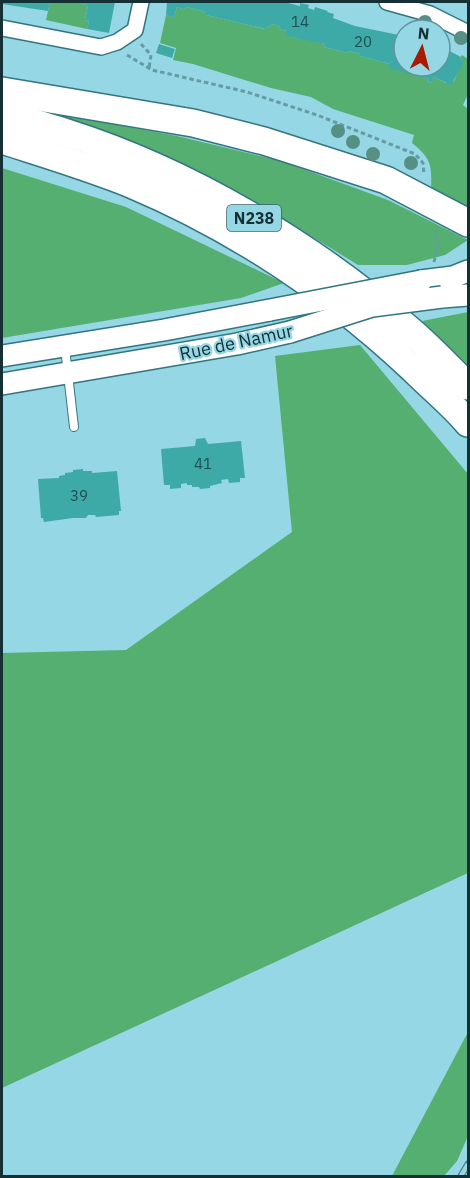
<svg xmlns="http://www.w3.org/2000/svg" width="470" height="1178" font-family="'IBM Plex Sans',sans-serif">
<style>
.green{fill:#54af71}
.building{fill:#3eaaa7}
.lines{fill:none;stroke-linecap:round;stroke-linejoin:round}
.lane-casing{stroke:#337581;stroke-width:10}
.street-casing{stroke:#337581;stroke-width:18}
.secondary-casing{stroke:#337581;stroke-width:24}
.highway-casing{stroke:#337581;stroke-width:30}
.path{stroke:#669aa4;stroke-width:3;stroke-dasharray:4.5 3;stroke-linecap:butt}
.lane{stroke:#fff;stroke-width:8}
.street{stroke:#fff;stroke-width:15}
.secondary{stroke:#fff;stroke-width:21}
.highway{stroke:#fff;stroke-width:27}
.rail-casing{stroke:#4d7982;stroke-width:7}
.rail{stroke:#95d7e5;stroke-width:4.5;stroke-dasharray:14;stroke-linecap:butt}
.secondary-bridge-casing{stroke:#337581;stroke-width:24;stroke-linecap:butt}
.secondary-bridge{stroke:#fff;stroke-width:21}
.tree{fill:#568f83}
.labels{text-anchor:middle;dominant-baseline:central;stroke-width:4.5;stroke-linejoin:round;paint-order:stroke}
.number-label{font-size:15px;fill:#1e4e52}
.shield{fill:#95d7e5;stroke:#3b626a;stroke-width:1.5}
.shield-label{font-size:16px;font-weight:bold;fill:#143035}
.street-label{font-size:18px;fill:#143035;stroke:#95d7e5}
</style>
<rect width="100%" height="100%" fill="#95d7e5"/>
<g class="green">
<polygon points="50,2 81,2 81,4 88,5 85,20 89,21 87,29 46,20"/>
<path d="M177 7 185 10 186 7 206 12V15L265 29 267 26 270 27 271 24 280 26 279 29 287 31 291 37 306 39 325 44 324 47 348 53 349 51 360 54V56L390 64 429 79 428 82 431 83 434 77 446 83 454 81 463 60 460 58 462 55 468 59V94L463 105 468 109V206L431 189C432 165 431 158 412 143L414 135 333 109 311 97 271 88 193 64 173 60 176 48 160 43 166 15 174 18Z"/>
<polygon points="57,114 177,136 281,161 388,200 468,240 445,255 407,265 358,265 258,203 163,155"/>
<polygon points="2,168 126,207 284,283 241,298 2,338"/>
<polygon points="468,312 468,365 422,321"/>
<polygon points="360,345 468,474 468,873 2,1088 2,653 126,650 292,532 275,356"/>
<polygon points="468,1032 468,1136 457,1161 444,1176 392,1176"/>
</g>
<g class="building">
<polygon points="2,2 50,2 48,11 2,4"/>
<polygon points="81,2 115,2 109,33 87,29 89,21 85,20 88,5 81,4"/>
<polygon points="167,2 284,2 300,6 300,3 309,5 308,8 314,10 315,7 328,11 327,12 334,14 333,18 355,26 399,35 400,30 404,31 404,66 440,66 440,46 461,57 460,58 463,60 463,64 451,85 434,77 431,83 428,82 429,79 389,68 390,64 360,56 360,54 349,51 348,53 324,47 325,44 291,37 286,34 287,31 279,29 280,26 271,24 270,27 267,26 266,29 206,15 206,12 186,7 185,10 177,7 174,18 166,15"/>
<polygon points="159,44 175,49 172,58 156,53"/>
<polygon points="205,438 208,444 241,441 245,478 240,478 240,482 229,483 228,479 221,480 222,483 210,486 210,488 200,489 199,487 192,487 192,485 187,485 187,483 181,484 181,488 170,489 170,485 164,485 161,449 195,446 196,439"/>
<polygon points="83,469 83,471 92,471 92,473 117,471 121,511 119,511 119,515 96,517 95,515 88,515 86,518 73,518 44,522 43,518 41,518 38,479 59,478 59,476 65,475 65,473 73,472 73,470"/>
</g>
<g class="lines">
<defs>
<polyline id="lane" points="65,348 74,427"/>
<g id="street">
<polyline points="387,2 430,14 468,33"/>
<polyline points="2,28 101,47 117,42 135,30 141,2"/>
</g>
<g id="secondary">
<polyline points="421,281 453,277 468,271"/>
<polyline points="442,297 468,295"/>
<polyline points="2,356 164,330 270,310"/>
<polyline points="2,384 237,344 290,332"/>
</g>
<g id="highway">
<polyline points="2,91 193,123 264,141 386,180 468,223"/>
<path d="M2 114C23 120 46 126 67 133 187 171 311 244 406 327 428 345 448 367 468 386"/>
<path d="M2 140C45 154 89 167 131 184 235 228 331 292 413 369 431 387 452 404 468 423"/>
</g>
</defs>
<use href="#lane" class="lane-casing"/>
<use href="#street" class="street-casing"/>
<use href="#secondary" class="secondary-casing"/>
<use href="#highway" class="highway-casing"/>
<g class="path">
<polyline points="141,44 151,55 149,68"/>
<polyline points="127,55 152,70 247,92 317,115 415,154 423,163 424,175"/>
<polyline points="434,262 438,246 436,231"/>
</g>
<use href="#lane" class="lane"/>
<use href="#street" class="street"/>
<use href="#secondary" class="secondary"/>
<use href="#highway" class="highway"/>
<defs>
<polyline id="rail" points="461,1176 468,1164"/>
</defs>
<use href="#rail" class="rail-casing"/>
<use href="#rail" class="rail"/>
<defs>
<g id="secondary-bridge">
<polyline points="270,310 421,281"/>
<polyline points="290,332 372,306 442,297"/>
</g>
</defs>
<use href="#secondary-bridge" class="secondary-bridge-casing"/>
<use href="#secondary-bridge" class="secondary-bridge"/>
</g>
<g class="tree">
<circle cx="425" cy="22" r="7"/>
<circle cx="461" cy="38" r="7"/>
<circle cx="338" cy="131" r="7"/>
<circle cx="353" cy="142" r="7"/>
<circle cx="373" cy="154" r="7"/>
<circle cx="411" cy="163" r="7"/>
</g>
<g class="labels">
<g class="number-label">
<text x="300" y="21">14</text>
<text x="363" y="41">20</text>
<text x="203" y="463">41</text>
<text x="79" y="495">39</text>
</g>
<rect class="shield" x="227" y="205" width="54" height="26" rx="4.5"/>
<g class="shield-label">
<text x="254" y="218">N238</text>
</g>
<g class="street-label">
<text transform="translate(236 342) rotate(-12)">Rue de Namur</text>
</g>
</g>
<rect width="470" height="1178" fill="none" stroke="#143035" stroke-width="6"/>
<g transform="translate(422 48) rotate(6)"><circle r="28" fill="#95d7e5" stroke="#61949f" stroke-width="1.5"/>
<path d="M0-4.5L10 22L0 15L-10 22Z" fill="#a91a00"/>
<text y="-9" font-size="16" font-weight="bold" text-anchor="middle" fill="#143035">N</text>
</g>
</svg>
